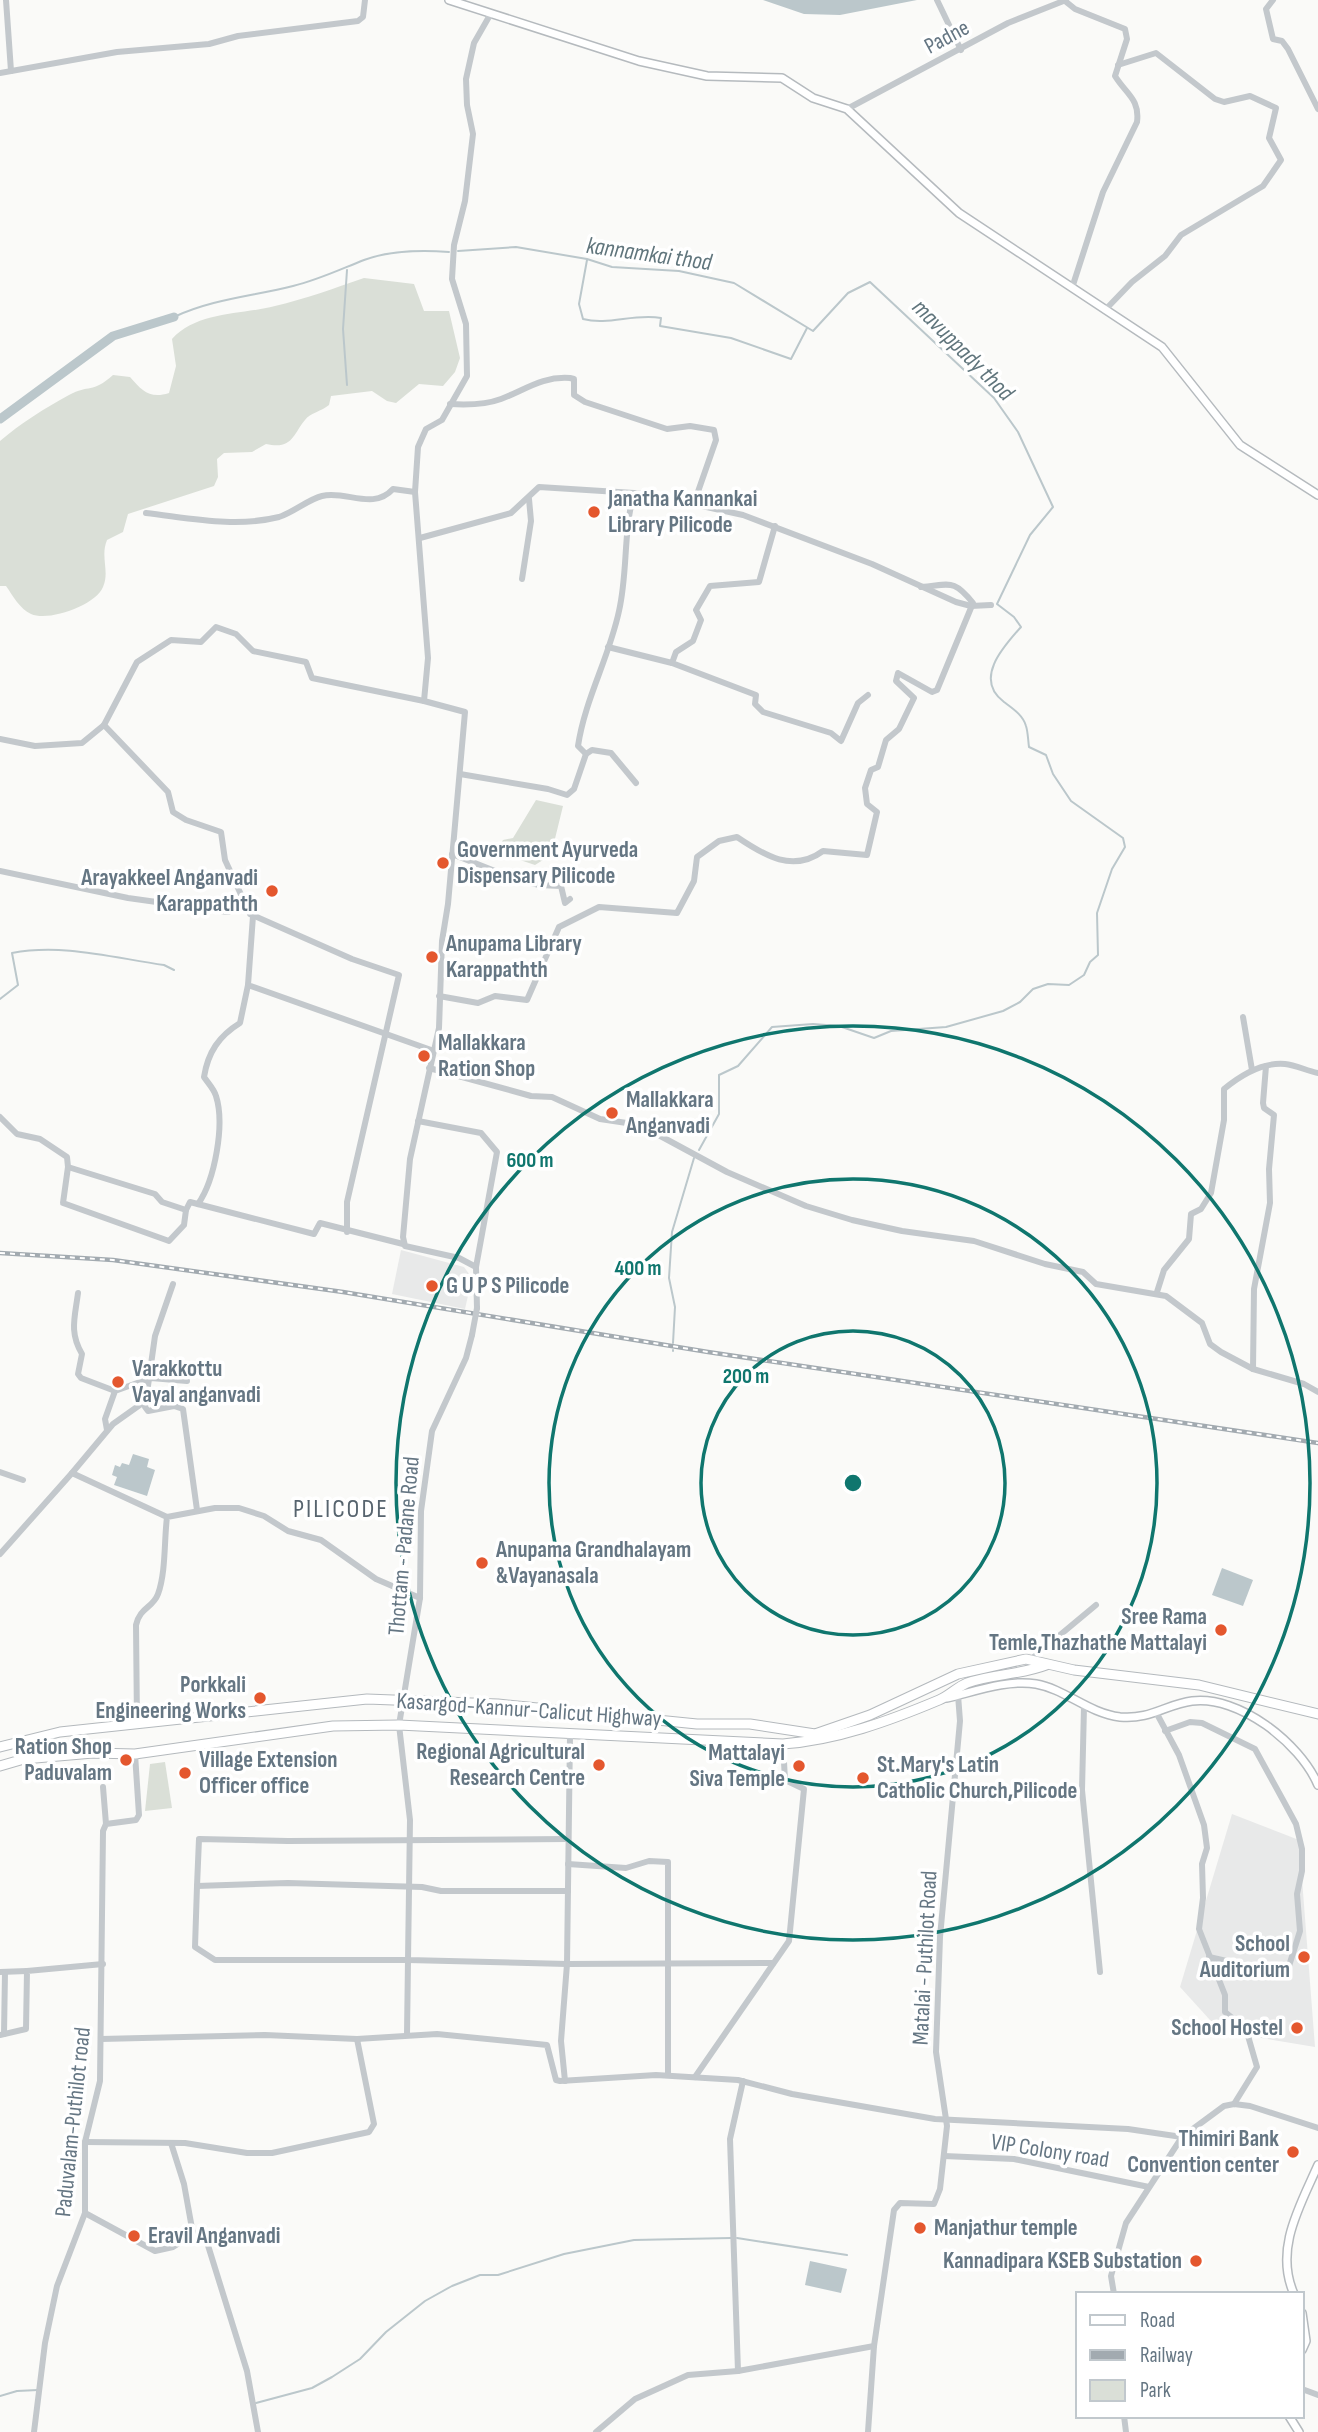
<svg xmlns="http://www.w3.org/2000/svg" width="1318" height="2432" font-family="'Sofia Sans Condensed',sans-serif">
<style>
.built{fill:#e8e9e9}
.green{fill:#dadfd7}
.water{fill:#bbc7cb}
.lines{fill:none;stroke-linecap:round;stroke-linejoin:round}
.stream{stroke:#bbc7cb;stroke-width:2}
.river{stroke:#bbc7cb;stroke-width:9}
.major-casing{stroke:#b5babe;stroke-width:10}
.highway-casing{stroke:#b4b9bd;stroke-width:11}
.minor{stroke:#c3c8cc;stroke-width:6}
.major{stroke:#fff;stroke-width:7}
.highway{stroke:#fff;stroke-width:9}
.rail-casing{stroke:#a2aab0;stroke-width:4.5}
.rail{stroke:#fff;stroke-width:2;stroke-dasharray:5;stroke-linecap:butt}
.minor-bridge{stroke:#c3c8cc;stroke-width:6}
.ring{fill:none;stroke:#0f766e;stroke-width:3.5}
.poi-dot{fill:#e4572e;stroke:#fff;stroke-width:2.5}
.labels{text-anchor:middle;dominant-baseline:central;stroke-width:7;stroke-linejoin:round;paint-order:stroke}
.street-label{font-size:23px;fill:#657683;stroke:#fff}
.poi-label{font-size:23px;font-weight:bold;fill:#657683;stroke:#fff;text-anchor:start}
.water-label{font-size:24px;font-style:italic;fill:#60757c;stroke:#fff}
.quarter-label{font-size:26px;letter-spacing:2px;fill:#57646e;stroke:#fff}
.centre{fill:#0f766e;stroke:#fff;stroke-width:3.5}
.ring-label{font-size:21px;text-anchor:middle;font-weight:bold;fill:#0f766e;stroke:#fff;stroke-width:7;stroke-linejoin:round;paint-order:stroke}
</style>
<rect width="100%" height="100%" fill="#fafaf8"/>
<g class="built">
<polygon points="401,1250 464,1267 472,1278 465,1309 392,1294"/>
<polygon points="1232,1814 1299,1840 1315,2047 1220,2031 1180,1987"/>
</g>
<g class="green">
<path d="M364 278 414 284 424 311H449L460 358 455 372 443 386 419 384 396 403 387 401 372 391 331 396 329 405C322 411 310 413 305 420 293 434 293 450 266 444L252 452 224 453 217 459 218 477 214 486 128 514 123 532 107 540C100 557 110 571 103 587 96 605 49 622 31 614 20 609 13 596 6 586H0V441C21 423 45 408 69 395 89 384 92 394 113 375L130 377C142 391 150 399 169 393L176 366 172 339C198 311 241 315 275 306 305 299 335 288 364 278Z"/>
<polygon points="536,800 563,806 551,855 535,865 508,856 508,850 500,845 503,840 513,838"/>
<polygon points="165,1762 172,1808 145,1811 150,1764"/>
</g>
<g class="water">
<polygon points="763,0 917,0 840,15 804,14"/>
<polygon points="133,1454 149,1459 147,1467 155,1470 147,1496 114,1485 117,1477 112,1475 115,1465 120,1467 122,1463 129,1465"/>
<polygon points="1222,1568 1253,1580 1243,1606 1212,1595"/>
<polygon points="810,2261 847,2269 841,2293 805,2285"/>
</g>
<g class="lines">
<g class="stream">
<path d="M458 251 516 247 587 259 612 267 679 271 734 283 813 331 848 293 870 282 994 398 1018 432 1053 507 1030 535 997 604 1014 617 1021 627C1004 646 973 679 1004 702 1012 708 1023 715 1026 726 1028 732 1028 740 1029 747L1046 755 1053 774 1071 801 1123 838 1125 847 1112 869 1097 913 1098 955 1090 962 1084 975 1069 985 1048 984 1033 989 1020 1002 1003 1011 946 1027 891 1031 874 1038 839 1026 813 1024 772 1027 738 1066 719 1075V1114L699 1150"/>
<path d="M587 260 579 304 583 319C608 326 634 313 661 318L660 326 731 338 791 359 807 328"/>
<polyline points="347,270 343,329 347,385"/>
<path d="M174 317C212 299 254 296 293 286 318 280 341 269 364 260 391 250 421 250 449 252"/>
<path d="M0 999 18 985 12 953C62 943 114 958 164 965L174 970"/>
<polyline points="673,1343 675,1307 669,1278 672,1232 694,1158"/>
<polyline points="673,1350 673,1351"/>
<polyline points="737,2238 847,2255"/>
<polyline points="0,2396 17,2391 38,2390"/>
<polyline points="256,2403 312,2388 332,2377 360,2359 386,2332 425,2301 452,2286 480,2275 498,2275 564,2254 634,2240 731,2238"/>
</g>
<polyline class="river" points="0,419 113,336 174,317"/>
<defs>
<g id="major">
<polyline points="449,0 639,61 707,76 782,78 813,98 847,109 959,213 1162,347 1240,445 1318,495"/>
<path d="M947 1698C973 1692 1008 1679 1036 1684 1065 1689 1088 1713 1120 1717 1150 1720 1167 1704 1192 1701 1239 1695 1300 1743 1318 1785"/>
<path d="M1294 2294C1274 2249 1300 2206 1318 2165"/>
<polyline points="1302,2313 1306,2341 1302,2350"/>
<polyline points="1289,2416 1299,2432"/>
</g>
<g id="highway">
<polyline points="0,1747 60,1732 367,1699 498,1704 697,1724 750,1724 815,1734 870,1715 958,1674 1026,1659 1074,1670 1199,1685 1318,1714"/>
<path d="M0 1766 24 1759 93 1753 135 1754 333 1726 399 1725 783 1744C837 1740 889 1721 939 1700 949 1696 957 1687 967 1683 992 1674 1020 1675 1046 1665"/>
</g>
</defs>
<use href="#major" class="major-casing"/>
<use href="#highway" class="highway-casing"/>
<g class="minor">
<polyline points="6,0 11,71"/>
<polyline points="937,0 961,50"/>
<polyline points="1273,0 1266,9 1273,39 1282,41 1288,49 1318,109"/>
<path d="M1065 1 1075 9 1125 29 1127 39 1115 76C1126 94 1140 99 1137 122L1103 192 1072 288"/>
<polyline points="0,73 117,52 209,44 238,36 358,21 363,17 365,0"/>
<polyline points="847,109 1008,23 1066,0"/>
<polyline points="1105,310 1132,282 1165,256 1181,235 1263,186 1281,160 1269,138 1276,108 1250,96 1224,102 1215,99 1156,53 1118,65"/>
<path d="M450 404C467 405 485 405 501 399 525 390 542 376 570 378L574 379V395L585 402 667 429 690 426 714 430 716 440 693 506"/>
<path d="M146 513C190 518 235 528 279 517 294 512 309 499 322 496 346 490 373 511 393 489L415 492"/>
<polyline points="775,526 759,582 710,586 696,610 701,620 693,641 676,652 672,663 756,695 755,704 763,712 831,733 841,741 858,703 868,695"/>
<polyline points="420,538 511,513 539,487 634,493"/>
<polyline points="522,579 531,521 529,499"/>
<polyline points="608,647 672,663"/>
<polyline points="104,725 168,792 173,812 186,820 221,832 225,860 250,914 352,959 399,975 347,1202 347,1232"/>
<polyline points="0,739 35,746 82,743 104,725 137,662 171,640 201,642 216,627 236,634 253,651 306,662 312,678 424,701"/>
<path d="M586 754 578 746C585 699 609 658 619 611 628 572 623 532 634 493L670 498 686 506H702L743 515 872 564 956 602 971 606 991 605"/>
<polyline points="460,774 548,789 567,795 574,789 586,754 592,750 611,753 636,783"/>
<polyline points="452,854 510,877 539,885 561,886 565,903 570,899"/>
<polyline points="0,871 128,898 228,912 246,906"/>
<polyline points="253,916 248,985 434,1051"/>
<path d="M439 996 478 1003 495 996 527 1000 559 927 599 907 677 913 694 881 697 857 719 841 737 837C765 856 793 873 823 851L867 855 877 812 867 804 865 788 871 770 878 767 886 740 899 729 914 698 896 681 898 673 932 692 937 690 973 603C953 578 950 585 921 587"/>
<polyline points="1243,1017 1252,1070"/>
<polyline points="429,1068 531,1096 552,1097 600,1119 640,1125 727,1172 806,1206 852,1220 902,1231 974,1241 1045,1264 1083,1272 1096,1284 1166,1296 1202,1323 1210,1344 1221,1352 1253,1369 1304,1384 1318,1392"/>
<polyline points="0,1117 17,1134 40,1139 67,1157 68,1167 155,1194 162,1202 186,1210 190,1202 314,1234 320,1223 403,1244"/>
<polyline points="418,1121 481,1133 497,1152 476,1267"/>
<polyline points="68,1167 63,1203 169,1241 184,1225 186,1210"/>
<path d="M198 1204C215 1180 225 1124 216 1096 214 1089 208 1083 204 1077 208 1052 219 1036 240 1023L248 985"/>
<polyline points="173,1284 155,1336 145,1407 148,1411 174,1406 183,1409 197,1510"/>
<path d="M1157 1292 1164 1270 1189 1239 1191 1214 1201 1209 1211 1193 1224 1120V1089C1241 1075 1262 1062 1285 1064 1296 1065 1307 1071 1318 1073"/>
<path d="M78 1293C75 1317 69 1332 82 1354L78 1374 81 1378 115 1391"/>
<polyline points="477,1308 476,1267 459,1258 405,1246 403,1237 410,1159 439,1028 442,941 448,904 465,712 424,701 428,658 415,492 418,447 426,429 442,420 467,376 466,324 452,279 454,245 465,201 473,134 467,105 466,79 474,43 490,15"/>
<polyline points="472,1335 466,1358 432,1431 421,1511 420,1598 399,1725 410,1820 408,1960 567,1964 570,1735"/>
<polyline points="1253,1369 1254,1289 1270,1203 1269,1169 1274,1115 1264,1108 1263,1103 1266,1066"/>
<polyline points="107,1430 105,1419 115,1391 151,1378 187,1381"/>
<polyline points="0,1472 23,1480"/>
<polyline points="72,1473 113,1424 144,1402"/>
<polyline points="0,1554 72,1473 167,1517"/>
<polyline points="1030,1660 1096,1605"/>
<polyline points="1084,1707 1082,1790 1100,1972"/>
<polyline points="1157,1714 1179,1755 1204,1825 1207,1848 1202,1864 1203,1898 1199,1929 1225,1995 1225,2012 1246,2029 1257,2067 1234,2104"/>
<path d="M137 1724 136 1625C140 1607 153 1608 158 1594 166 1572 164 1541 167 1517L215 1508H239L264 1516 288 1531 321 1540 376 1579 420 1598"/>
<polyline points="1165,1731 1190,1722 1202,1723 1255,1749 1283,1800 1296,1824 1302,1849 1302,1871 1297,1894 1300,1931 1288,1969 1279,1973 1209,1957"/>
<polyline points="103,1787 106,1824"/>
<polyline points="568,1864 626,1868 649,1861 668,1862 668,2075"/>
<polyline points="197,1886 195,1947 215,1960 408,1960 407,2035"/>
<polyline points="568,1891 441,1891 422,1887 288,1883 197,1886 199,1839 288,1841 568,1839"/>
<polyline points="0,1972 27,1971"/>
<polyline points="4,2034 5,1972"/>
<polyline points="0,2035 26,2029 27,1971 103,1964"/>
<polyline points="101,2039 265,2035 357,2039 437,2034 547,2045 556,2080 560,2081 656,2075 738,2080 792,2094 935,2119 1128,2129 1182,2137"/>
<polyline points="695,2077 789,1941 804,1789 785,1780 783,1744"/>
<polyline points="565,2081 561,2041 567,1964 773,1963"/>
<polyline points="85,2142 185,2143 247,2153 272,2153 369,2132 374,2124 357,2039"/>
<polyline points="171,2143 184,2184 193,2234"/>
<polyline points="944,2156 1014,2159 1149,2187"/>
<polyline points="85,2213 155,2251 173,2247 193,2234 199,2233 206,2239 247,2371 258,2432"/>
<polyline points="1114,2294 1111,2276 1126,2223 1182,2137 1224,2106 1234,2104 1250,2106 1318,2128"/>
<polyline points="738,2371 730,2139 743,2081"/>
<polyline points="1302,2389 1318,2395"/>
<polyline points="1124,2416 1126,2432"/>
<polyline points="34,2432 45,2343 57,2286 85,2213 85,2142 100,2081 103,1831 106,1824 136,1820 139,1815 135,1754"/>
<polyline points="596,2432 635,2399 688,2375 738,2371 874,2346 894,2210 900,2203 934,2204 940,2189 947,2126 936,2052 940,1937 960,1721 958,1695"/>
<polyline points="868,2432 874,2346"/>
</g>
<use href="#major" class="major"/>
<use href="#highway" class="highway"/>
<defs>
<polyline id="rail" points="0,1253 113,1260 343,1292 708,1352 1318,1443"/>
</defs>
<use href="#rail" class="rail-casing"/>
<use href="#rail" class="rail"/>
<polyline class="minor-bridge" points="472,1335 477,1308"/>
</g>
<g class="ring">
<circle cx="853" cy="1483" r="152"/>
<circle cx="853" cy="1483" r="304"/>
<circle cx="853" cy="1483" r="457"/>
</g>
<g class="poi-dot">
<circle cx="594" cy="512" r="7"/>
<circle cx="443" cy="863" r="7"/>
<circle cx="272" cy="891" r="7"/>
<circle cx="432" cy="957" r="7"/>
<circle cx="424" cy="1056" r="7"/>
<circle cx="612" cy="1113" r="7"/>
<circle cx="432" cy="1286" r="7"/>
<circle cx="118" cy="1382" r="7"/>
<circle cx="482" cy="1563" r="7"/>
<circle cx="1221" cy="1630" r="7"/>
<circle cx="260" cy="1698" r="7"/>
<circle cx="126" cy="1760" r="7"/>
<circle cx="599" cy="1765" r="7"/>
<circle cx="799" cy="1766" r="7"/>
<circle cx="185" cy="1773" r="7"/>
<circle cx="863" cy="1778" r="7"/>
<circle cx="1304" cy="1957" r="7"/>
<circle cx="1297" cy="2028" r="7"/>
<circle cx="1293" cy="2152" r="7"/>
<circle cx="920" cy="2228" r="7"/>
<circle cx="134" cy="2236" r="7"/>
<circle cx="1196" cy="2261" r="7"/>
</g>
<g class="labels">
<g class="street-label">
<text transform="translate(947 37) rotate(-28)">Padne</text>
<text transform="translate(404 1546) rotate(-85)">Thottam - Padane Road</text>
<text transform="translate(529 1710) rotate(4)">Kasargod-Kannur-Calicut Highway</text>
<text transform="translate(925 1958) rotate(-87)">Matalai - Puthilot Road</text>
<text transform="translate(73 2122) rotate(-84)">Paduvalam-Puthilot road</text>
<text transform="translate(1050 2151) rotate(9)">VIP Colony road</text>
</g>
<g class="poi-label">
<text x="608" y="499">Janatha Kannankai<tspan x="608" dy="26">Library Pilicode</tspan></text>
<text x="457" y="850">Government Ayurveda<tspan x="457" dy="26">Dispensary Pilicode</tspan></text>
<text x="258" y="878" text-anchor="end">Arayakkeel Anganvadi<tspan x="258" dy="26">Karappathth</tspan></text>
<text x="446" y="944">Anupama Library<tspan x="446" dy="26">Karappathth</tspan></text>
<text x="438" y="1043">Mallakkara<tspan x="438" dy="26">Ration Shop</tspan></text>
<text x="626" y="1100">Mallakkara<tspan x="626" dy="26">Anganvadi</tspan></text>
<text x="446" y="1286">G U P S Pilicode</text>
<text x="132" y="1369">Varakkottu<tspan x="132" dy="26">Vayal anganvadi</tspan></text>
<text x="496" y="1550">Anupama Grandhalayam<tspan x="496" dy="26">&amp;Vayanasala</tspan></text>
<text x="1207" y="1617" text-anchor="end">Sree Rama<tspan x="1207" dy="26">Temle,Thazhathe Mattalayi</tspan></text>
<text x="246" y="1685" text-anchor="end">Porkkali<tspan x="246" dy="26">Engineering Works</tspan></text>
<text x="112" y="1747" text-anchor="end">Ration Shop<tspan x="112" dy="26">Paduvalam</tspan></text>
<text x="585" y="1752" text-anchor="end">Regional Agricultural<tspan x="585" dy="26">Research Centre</tspan></text>
<text x="785" y="1753" text-anchor="end">Mattalayi<tspan x="785" dy="26">Siva Temple</tspan></text>
<text x="199" y="1760">Village Extension<tspan x="199" dy="26">Officer office</tspan></text>
<text x="877" y="1765">St.Mary's Latin<tspan x="877" dy="26">Catholic Church,Pilicode</tspan></text>
<text x="1290" y="1944" text-anchor="end">School<tspan x="1290" dy="26">Auditorium</tspan></text>
<text x="1283" y="2028" text-anchor="end">School Hostel</text>
<text x="1279" y="2139" text-anchor="end">Thimiri Bank<tspan x="1279" dy="26">Convention center</tspan></text>
<text x="934" y="2228">Manjathur temple</text>
<text x="148" y="2236">Eravil Anganvadi</text>
<text x="1182" y="2261" text-anchor="end">Kannadipara KSEB Substation</text>
</g>
<g class="water-label">
<text transform="translate(649 254) rotate(8)">kannamkai thod</text>
<text transform="translate(963 350) rotate(45)">mavuppady thod</text>
</g>
<g class="quarter-label">
<text x="341" y="1509">PILICODE</text>
</g>
</g>
<circle cx="853" cy="1483" r="10" class="centre"/>
<g class="ring-label">
<text x="530" y="1167">600 m</text>
<text x="638" y="1275">400 m</text>
<text x="746" y="1383">200 m</text>
</g>
<rect x="1076" y="2292" width="228" height="126" fill="#ffffff" stroke="#c1c8cd" stroke-width="2"/>
<rect x="1090" y="2315" width="35" height="10" fill="#ffffff" stroke="#c1c8cd" stroke-width="2"/>
<text x="1140" y="2327" font-size="21" fill="#657683">Road</text>
<rect x="1090" y="2350" width="35" height="10" fill="#a2aab0" stroke="#c1c8cd" stroke-width="2"/>
<text x="1140" y="2362" font-size="21" fill="#657683">Railway</text>
<rect x="1090" y="2380" width="35" height="21" fill="#dadfd7" stroke="#c1c8cd" stroke-width="2"/>
<text x="1140" y="2397" font-size="21" fill="#657683">Park</text>
</svg>
